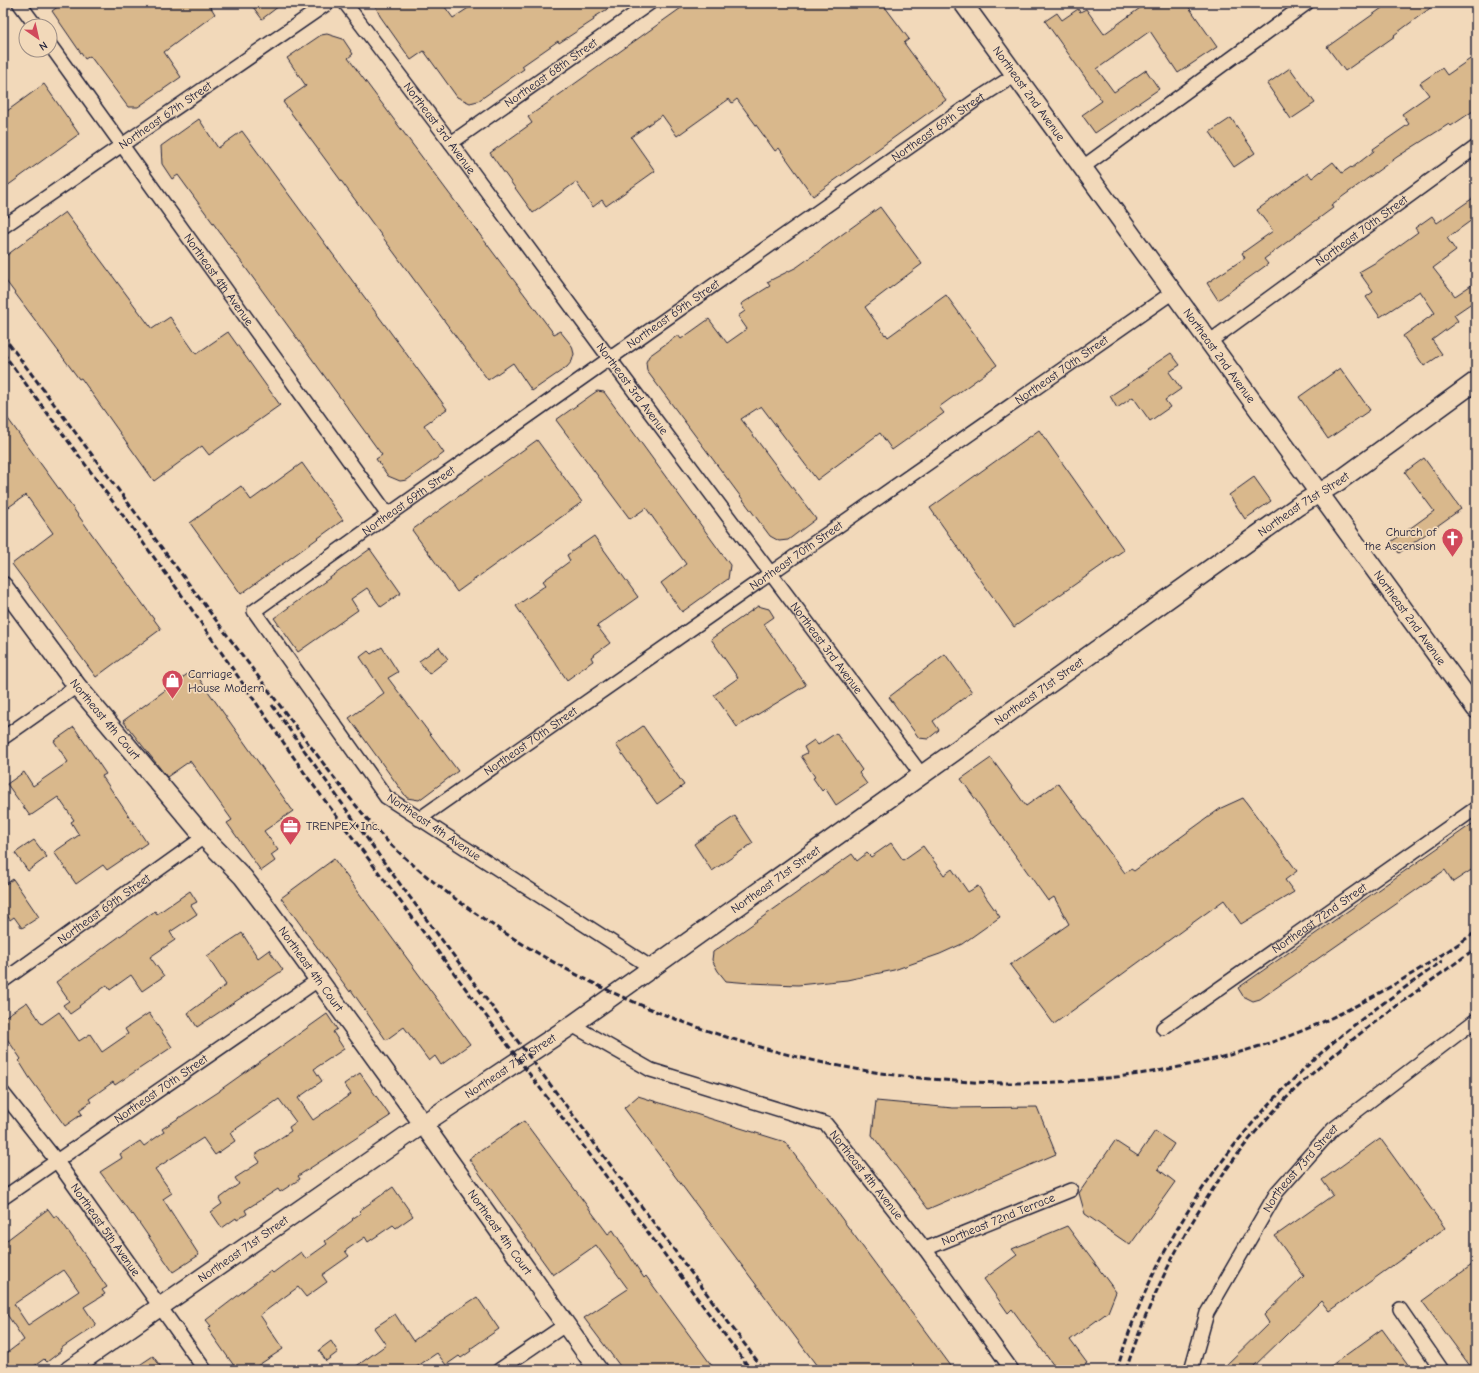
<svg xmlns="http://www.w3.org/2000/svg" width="1479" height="1373" font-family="'Comic Neue',sans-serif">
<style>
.building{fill:#d9b88c;stroke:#22223b;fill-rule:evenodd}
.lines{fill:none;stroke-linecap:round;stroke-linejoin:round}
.street-casing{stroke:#22223b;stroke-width:16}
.secondary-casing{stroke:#22223b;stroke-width:21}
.street{stroke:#f2d9ba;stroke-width:13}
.secondary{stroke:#f2d9ba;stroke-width:18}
.rail{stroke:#22223b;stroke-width:3;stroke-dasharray:6 3;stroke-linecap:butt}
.labels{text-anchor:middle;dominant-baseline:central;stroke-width:3.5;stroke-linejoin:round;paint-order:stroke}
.street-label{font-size:12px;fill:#22223b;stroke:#f2d9ba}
.poi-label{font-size:12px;fill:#22223b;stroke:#f2d9ba;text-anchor:start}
</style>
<rect width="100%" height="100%" fill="#f2d9ba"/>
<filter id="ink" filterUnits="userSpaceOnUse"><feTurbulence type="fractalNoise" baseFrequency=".025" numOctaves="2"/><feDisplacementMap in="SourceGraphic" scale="8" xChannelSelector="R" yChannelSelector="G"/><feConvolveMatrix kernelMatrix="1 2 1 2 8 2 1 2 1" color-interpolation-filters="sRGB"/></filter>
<g filter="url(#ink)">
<g class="building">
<polygon points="63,3 208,3 215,14 164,52 181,77 138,107 128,107 90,56 85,59 52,11"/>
<polygon points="250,3 283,3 262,19"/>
<polygon points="374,3 442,3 453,18 476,3 617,3 593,18 594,20 559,43 558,41 522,66 524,69 478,101 470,103 457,97 424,51 411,60 380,16"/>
<polygon points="688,3 882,3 909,39 904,43 946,100 813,196 779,148 775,151 737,99 732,103 729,99 677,136 662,115 631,137 655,171 606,206 602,200 593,207 576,182 533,213 490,153 532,123 528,117"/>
<polygon points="1147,3 1186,3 1217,47 1178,73 1150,31 1097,69 1114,92 1146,70 1159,89 1095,133 1082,115 1102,101 1045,21 1057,13 1062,20 1078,9 1080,12 1086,9 1104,34"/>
<polygon points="1379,3 1437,3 1394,35 1395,36 1345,71 1327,47 1382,8"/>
<polygon points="327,34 343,39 353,54 348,58 554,334 560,331 572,346 574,354 572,361 567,367 532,391 513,363 488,380 283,102 306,86 287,58 321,35"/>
<polygon points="1476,55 1476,109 1451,126 1449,124 1397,157 1331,205 1333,208 1264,259 1268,264 1218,300 1207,283 1245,258 1242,253 1273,231 1257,210 1308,173 1312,178 1333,162 1342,173 1351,167 1352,168 1374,151 1373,149 1409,124 1402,114 1429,95 1420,83 1442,68 1447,75"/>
<polygon points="1290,68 1315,103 1291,119 1267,84"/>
<polygon points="44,84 79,134 3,189 3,114"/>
<polygon points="1231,118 1255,153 1234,167 1210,132"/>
<polygon points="199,119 218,148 242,131 447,409 424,425 444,453 407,480 400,481 388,476 376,459 382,455 178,175 172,179 162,164 161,146"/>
<polygon points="1476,196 1476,217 1447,238 1456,251 1433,268 1455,296 1476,282 1476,300 1454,315 1458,321 1432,340 1442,354 1424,366 1403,336 1435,313 1420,291 1380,317 1366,297 1373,292 1359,272 1378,261 1418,232 1415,228 1432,216 1437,223"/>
<polygon points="880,207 922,264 865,307 885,335 886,334 888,337 946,295 997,365 939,407 944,413 892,450 880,433 817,480 761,406 741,419 816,519 788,540 779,541 770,536 647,371 646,362 649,356 678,335 681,339 709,319 727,343 747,329 738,316 745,311 741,304 770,286 767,282 797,267"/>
<polygon points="65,212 152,329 170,317 196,354 228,332 280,405 209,455 202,446 154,481 81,378 79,379 3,277 3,258"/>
<polygon points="1171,353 1180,365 1169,372 1181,389 1165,400 1170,407 1150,421 1133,397 1117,408 1110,396 1148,371 1147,369"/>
<polygon points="1340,368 1370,410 1328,439 1299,397"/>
<polygon points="597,391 604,392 730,565 728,579 682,612 661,583 686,564 646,508 630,519 556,420"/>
<polygon points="3,412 161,629 96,677 12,564 53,533 26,495 3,511"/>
<polygon points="1039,430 1124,550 1014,627 930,508"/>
<polygon points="537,440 582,502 457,592 412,530"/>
<polygon points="1424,458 1461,509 1399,553 1391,542 1434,511 1405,472"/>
<polygon points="302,463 343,520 241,594 190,523 241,486 251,500"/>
<polygon points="1254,477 1271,501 1245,519 1229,495"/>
<polygon points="594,536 638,597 597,626 610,643 591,657 593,661 567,680 516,606 546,585 543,581 570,561 567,555"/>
<polygon points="370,549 401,593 381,607 367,588 351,599 358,610 298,652 274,618"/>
<polygon points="758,606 769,609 774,617 764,624 806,685 737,727 714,695 738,678 711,639"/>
<polygon points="382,647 398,672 388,678 458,771 419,800 407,798 349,718 384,693 360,657 368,651 371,654"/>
<polygon points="439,647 448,659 429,674 419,661"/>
<polygon points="945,654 972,692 933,721 939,730 928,739 919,738 889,697"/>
<polygon points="193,670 293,811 264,831 278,850 271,855 275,861 261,871 227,823 232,820 190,761 167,777 123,721"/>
<polygon points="643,726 684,785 657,804 616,745"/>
<polygon points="74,727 106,774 102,776 147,843 107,870 103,865 76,884 54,852 79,835 71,822 74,820 58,797 30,816 7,784 24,772 33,786 68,762 54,741"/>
<polygon points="836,733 862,770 859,773 867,784 836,805 825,788 822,791 813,778 815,777 801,756 807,753 804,747 814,740 818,745"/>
<polygon points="991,758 1026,806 1058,783 1125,873 1131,869 1134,871 1221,808 1243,798 1297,871 1285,880 1294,892 1241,924 1224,900 1054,1024 1010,965 1069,924 1054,897 1048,901 961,779"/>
<polygon points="735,816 753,843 712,871 694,844"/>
<polygon points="1472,824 1476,831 1476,867 1453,882 1445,870 1260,999 1253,1001 1243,996 1238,988"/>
<polygon points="34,840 47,857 28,871 15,853"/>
<polygon points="891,843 903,860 923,846 944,875 952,869 968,892 978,886 1000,917 962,944 940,954 894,970 847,980 798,985 750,983 726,981 718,971 712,960 713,952 852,854 857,861 867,853 871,857"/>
<polygon points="334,859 470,1044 441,1065 435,1056 429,1061 404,1027 386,1040 351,990 350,992 281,898"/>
<polygon points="13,879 39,917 22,928 14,917 10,920 3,909 3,886"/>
<polygon points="190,891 197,902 191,905 197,914 170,932 175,940 150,957 164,976 142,991 131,975 110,990 107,985 79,1006 80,1007 70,1014 63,1005 69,1001 56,982 155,911 157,914"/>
<polygon points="242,933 258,958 269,950 283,970 197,1027 188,1013 226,985 207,956"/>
<polygon points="27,1002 42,1024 59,1012 79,1041 90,1034 102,1052 128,1034 125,1029 149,1013 172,1047 115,1085 113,1082 89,1099 91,1102 79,1110 82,1114 65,1126 29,1077 19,1061 21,1059 3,1033 3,1018"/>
<polygon points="327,1014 337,1029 333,1032 344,1049 314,1069 322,1081 298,1098 313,1120 351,1094 344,1084 360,1073 390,1116 298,1176 300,1179 280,1192 278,1189 245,1210 247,1214 237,1220 236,1218 222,1228 211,1212 222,1204 219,1199 239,1184 235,1178 260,1162 255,1155 291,1131 289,1127 296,1122 279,1099 230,1133 235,1141 215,1155 203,1138 155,1169 172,1193 163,1199 199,1255 173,1272 133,1214 132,1215 100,1172 122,1158 120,1154 140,1141 144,1146 164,1132 162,1129 220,1091 220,1090"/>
<polygon points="638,1096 785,1142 954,1370 820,1370 624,1108"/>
<polygon points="876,1101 953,1108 1037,1107 1056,1154 928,1209 872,1135"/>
<polygon points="524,1121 608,1234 613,1230 644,1278 646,1276 715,1370 623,1370 584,1318 628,1289 596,1245 553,1275 469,1159"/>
<polygon points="1155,1131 1174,1144 1158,1169 1175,1182 1130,1245 1085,1214 1079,1193 1115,1141 1138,1156"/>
<polygon points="1380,1138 1445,1228 1329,1311 1321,1301 1250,1370 1221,1370 1269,1323 1264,1315 1304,1276 1275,1236 1333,1195 1322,1180"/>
<polygon points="393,1187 413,1216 396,1228 393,1225 368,1242 365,1237 345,1251 349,1256 322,1275 327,1282 306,1297 298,1287 260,1315 283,1349 251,1370 237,1370 208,1329 211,1326 206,1320 249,1287 271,1271 273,1273 301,1252 306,1259 327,1244 325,1241 353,1220 352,1219 361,1213 359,1211"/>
<path d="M48 1209 54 1217 57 1215 107 1287 102 1290 105 1294 84 1307 96 1325 60 1349 61 1351 47 1362 44 1359 29 1370H9L3 1362V1356L24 1340 4 1310 3 1311V1243ZM64 1270 79 1291 28 1325 14 1304Z"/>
<polygon points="1067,1226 1116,1292 1108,1312 1070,1340 1087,1363 1078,1370 1057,1370 1012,1309 1008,1313 984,1279 1017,1255 1012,1249"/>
<polygon points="1476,1262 1476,1370 1473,1370 1422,1301"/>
<polygon points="477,1297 499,1329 470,1349 471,1351 461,1358 459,1356 446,1365 437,1353 412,1370 351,1370 386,1345 374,1328 395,1314 413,1341 439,1322"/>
<polygon points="1382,1329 1412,1370 1325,1370"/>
<polygon points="331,1341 338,1352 326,1361 319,1350"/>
<polygon points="153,1356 163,1370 132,1370"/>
</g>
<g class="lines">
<defs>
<g id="street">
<polyline points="19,3 36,26"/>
<path id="s1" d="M345 3 451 143 610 359 921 774"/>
<path id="s2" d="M50 45 388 515"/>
<path id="s3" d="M451 143 650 3"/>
<polyline points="1083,167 1307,3"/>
<path id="s4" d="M3 227 328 3"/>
<path id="s5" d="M1209 342 1476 147"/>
<polyline points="3,738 77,686"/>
<path id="s6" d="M419 819 1173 292"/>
<path id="s7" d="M652 968 386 797 254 611 388 515 976 100 1015 75"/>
<path id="s8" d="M3 981 204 837"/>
<path id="s9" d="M572 1025 651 1070 826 1124 925 1249 1012 1370"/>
<path id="s10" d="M1163 1028 1476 808"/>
<path id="s11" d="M3 1093 56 1160 205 1370"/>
<path id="s12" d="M3 1198 318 980"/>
<path id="s13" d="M925 1249 1071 1190"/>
<polyline points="1400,1309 1442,1370"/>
<polyline points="499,1370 565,1325"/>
<path id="s14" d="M1191 1370 1207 1313 1277 1192 1333 1129 1476 1020"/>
</g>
<g id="secondary">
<path id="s15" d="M963 3 1476 709"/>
<path id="s16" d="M3 586 77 686 204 837 243 877 266 907 423 1124 598 1370"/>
<path id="s17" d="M69 1370 423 1124 572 1025 1298 506 1339 481 1476 381"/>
</g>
</defs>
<use href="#street" class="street-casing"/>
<use href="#secondary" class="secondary-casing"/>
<use href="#street" class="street"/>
<use href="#secondary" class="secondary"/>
<g class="rail">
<path d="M3 336 335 779C352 801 369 822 388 842 434 886 486 923 541 955 757 1080 1037 1123 1275 1041 1347 1016 1413 975 1476 932"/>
<polyline points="3,353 181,594 308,778 751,1370"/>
<polyline points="272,705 388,868 764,1370"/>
<path d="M1117 1370C1153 1244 1230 1133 1329 1046 1364 1015 1404 989 1442 961"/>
<path d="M1126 1370C1161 1263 1220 1159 1304 1081 1357 1032 1418 991 1476 948"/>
</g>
</g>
</g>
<defs>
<symbol id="church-pin" viewBox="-11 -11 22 30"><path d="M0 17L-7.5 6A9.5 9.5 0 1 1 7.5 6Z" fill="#d1495b" stroke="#f2d9ba"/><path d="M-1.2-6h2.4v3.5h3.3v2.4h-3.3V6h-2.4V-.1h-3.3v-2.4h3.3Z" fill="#fff"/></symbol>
<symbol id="shop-pin" viewBox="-11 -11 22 30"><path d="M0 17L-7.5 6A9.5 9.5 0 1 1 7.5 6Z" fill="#d1495b" stroke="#f2d9ba"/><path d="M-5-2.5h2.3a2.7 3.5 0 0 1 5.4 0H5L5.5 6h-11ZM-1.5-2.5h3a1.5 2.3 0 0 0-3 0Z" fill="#fff"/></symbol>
<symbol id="office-pin" viewBox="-11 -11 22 30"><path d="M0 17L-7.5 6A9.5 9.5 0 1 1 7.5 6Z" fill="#d1495b" stroke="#f2d9ba"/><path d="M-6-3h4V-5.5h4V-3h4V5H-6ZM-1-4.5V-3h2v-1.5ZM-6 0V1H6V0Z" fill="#fff"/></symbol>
</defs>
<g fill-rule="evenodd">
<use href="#church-pin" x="1440" y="526" width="25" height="34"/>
<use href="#shop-pin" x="160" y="668" width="25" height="34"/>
<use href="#office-pin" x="278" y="814" width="25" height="34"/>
</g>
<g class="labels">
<g class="street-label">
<text stroke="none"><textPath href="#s3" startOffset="122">Northeast 68th Street</textPath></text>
<text stroke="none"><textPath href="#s15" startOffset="112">Northeast 2nd Avenue</textPath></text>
<text stroke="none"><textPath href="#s4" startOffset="197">Northeast 67th Street</textPath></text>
<text stroke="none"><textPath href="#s1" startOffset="157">Northeast 3rd Avenue</textPath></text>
<text stroke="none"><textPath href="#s7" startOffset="1382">Northeast 69th Street</textPath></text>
<text stroke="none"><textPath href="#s5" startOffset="189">Northeast 70th Street</textPath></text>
<text stroke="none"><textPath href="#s2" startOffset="289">Northeast 4th Avenue</textPath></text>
<text stroke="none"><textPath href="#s7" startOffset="1058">Northeast 69th Street</textPath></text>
<text stroke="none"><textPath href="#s15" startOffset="436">Northeast 2nd Avenue</textPath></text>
<text stroke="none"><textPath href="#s6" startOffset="784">Northeast 70th Street</textPath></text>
<text stroke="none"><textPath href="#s1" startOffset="481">Northeast 3rd Avenue</textPath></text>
<text stroke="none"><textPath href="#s7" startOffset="734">Northeast 69th Street</textPath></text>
<text stroke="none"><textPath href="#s17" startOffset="1508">Northeast 71st Street</textPath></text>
<text stroke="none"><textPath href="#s6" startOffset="460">Northeast 70th Street</textPath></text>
<text stroke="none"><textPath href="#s15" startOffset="760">Northeast 2nd Avenue</textPath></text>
<text stroke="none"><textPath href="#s1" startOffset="805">Northeast 3rd Avenue</textPath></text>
<text stroke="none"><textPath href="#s17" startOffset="1184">Northeast 71st Street</textPath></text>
<text stroke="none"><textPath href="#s16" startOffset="168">Northeast 4th Court</textPath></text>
<text stroke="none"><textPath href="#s6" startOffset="136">Northeast 70th Street</textPath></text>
<text transform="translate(434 827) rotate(34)">Northeast 4th Avenue</text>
<text stroke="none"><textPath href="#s17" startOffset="860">Northeast 71st Street</textPath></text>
<text stroke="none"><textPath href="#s8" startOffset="124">Northeast 69th Street</textPath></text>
<text stroke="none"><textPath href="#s10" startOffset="191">Northeast 72nd Street</textPath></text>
<text stroke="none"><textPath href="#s16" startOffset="492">Northeast 4th Court</textPath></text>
<text stroke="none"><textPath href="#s17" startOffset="536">Northeast 71st Street</textPath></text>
<text stroke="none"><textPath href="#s12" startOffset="192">Northeast 70th Street</textPath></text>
<text stroke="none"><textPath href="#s14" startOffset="232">Northeast 73rd Street</textPath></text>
<text stroke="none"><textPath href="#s9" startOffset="339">Northeast 4th Avenue</textPath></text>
<text stroke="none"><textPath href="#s13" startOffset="79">Northeast 72nd Terrace</textPath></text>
<text stroke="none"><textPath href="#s11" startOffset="171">Northeast 5th Avenue</textPath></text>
<text stroke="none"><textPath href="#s16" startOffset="816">Northeast 4th Court</textPath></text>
<text stroke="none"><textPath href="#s17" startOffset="212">Northeast 71st Street</textPath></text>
</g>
<g class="poi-label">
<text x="1436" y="532" text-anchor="end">Church of<tspan x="1436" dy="14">the Ascension</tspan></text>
<text x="188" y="674">Carriage<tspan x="188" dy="14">House Modern</tspan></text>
<text x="306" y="826">TRENPEX Inc.</text>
</g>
</g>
<rect width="1479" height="1373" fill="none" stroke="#f2d9ba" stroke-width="16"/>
<rect x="8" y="8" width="1463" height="1357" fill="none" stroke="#22223b" stroke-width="1.5" filter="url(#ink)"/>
<g transform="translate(38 38) rotate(146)"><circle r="19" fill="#f2d9ba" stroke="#9f9087"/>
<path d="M0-3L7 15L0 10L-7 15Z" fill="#d1495b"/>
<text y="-6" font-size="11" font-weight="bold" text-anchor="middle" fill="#22223b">N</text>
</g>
</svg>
